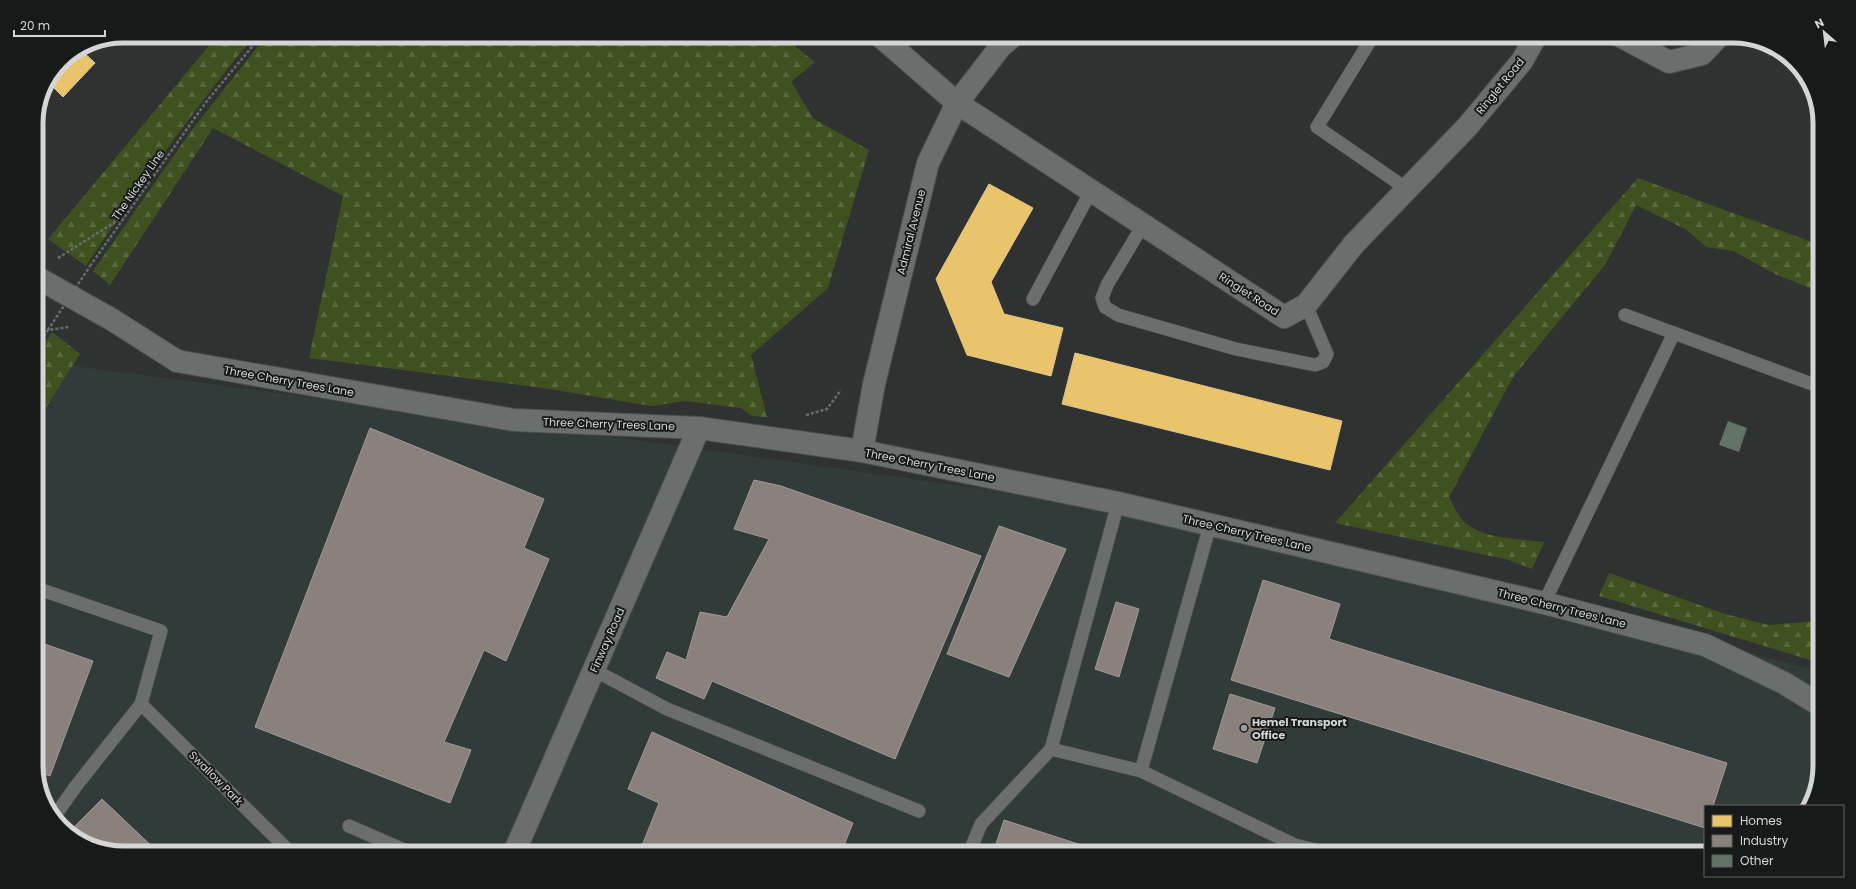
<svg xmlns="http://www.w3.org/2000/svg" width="1856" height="889" font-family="Poppins,sans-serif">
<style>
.built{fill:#313c3a}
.forest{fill:url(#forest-firs)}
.homes{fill:#e9c46a;stroke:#e2c98a}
.industry{fill:#8a817c;stroke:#a09a97}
.building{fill:#617267}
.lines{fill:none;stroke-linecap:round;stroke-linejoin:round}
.service-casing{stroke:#4c4f4e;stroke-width:14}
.minor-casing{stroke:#4c4f4e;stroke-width:24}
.tertiary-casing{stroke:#4c4f4e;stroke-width:24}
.path{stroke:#6a6c6b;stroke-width:2.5;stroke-dasharray:3 2;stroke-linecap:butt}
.service{stroke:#6b6e6c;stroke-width:13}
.minor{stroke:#6b6e6c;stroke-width:22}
.tertiary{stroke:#6b6e6c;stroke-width:22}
.path-bridge{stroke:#6a6c6b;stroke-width:2.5;stroke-dasharray:3 2;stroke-linecap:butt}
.poi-dot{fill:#9a9d9c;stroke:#181a1a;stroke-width:1.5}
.labels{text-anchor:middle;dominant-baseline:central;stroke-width:4;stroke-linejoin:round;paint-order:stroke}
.street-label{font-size:11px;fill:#d3d6d5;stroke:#181a1a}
.poi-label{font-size:11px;font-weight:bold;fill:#d3d6d5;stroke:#181a1a;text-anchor:start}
.rim{fill:none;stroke:#d3d6d5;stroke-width:5}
</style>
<defs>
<pattern id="forest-firs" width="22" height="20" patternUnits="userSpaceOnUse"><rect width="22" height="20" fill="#3f511f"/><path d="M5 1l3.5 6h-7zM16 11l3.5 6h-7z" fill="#5a693f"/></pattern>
</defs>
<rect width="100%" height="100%" fill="#2f3231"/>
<polygon class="built" points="36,361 673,445 1270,530 1820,671 1820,766 1811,804 1809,806 1705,806 1705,853 123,853 85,844 51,814 36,772"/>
<g class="forest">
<path d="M217 36H254C194 109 139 186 86 266L48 239Z"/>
<polygon points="266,36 782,36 815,62 791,82 814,119 869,150 828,288 751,355 767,417 752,416 741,408 685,401 651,406 544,388 309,358 343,196 213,128 110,285 93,271 191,131"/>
<path d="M1638 178 1820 245V292L1775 274 1733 251 1706 247 1687 230 1636 205 1605 265 1513 377 1449 497C1454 507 1460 521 1471 527 1489 539 1522 539 1544 542L1532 569 1509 560 1335 523Z"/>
<polygon points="36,321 45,327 36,340"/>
<polygon points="52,332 80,354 36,423 36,356"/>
<polygon points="1609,573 1725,614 1769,625 1820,621 1820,663 1599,596"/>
</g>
<g class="homes">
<polygon points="80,49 95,63 63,97 48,82 62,61"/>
<polygon points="989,184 1033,208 991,282 1004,314 1063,328 1051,376 967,355 936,279"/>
<polygon points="1075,353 1342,421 1330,470 1062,404"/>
</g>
<g class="industry">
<polygon points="370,428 544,499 524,548 549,559 506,661 484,650 444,742 471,750 450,803 255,727"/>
<polygon points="754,480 781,486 981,556 895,759 712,681 704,699 656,678 667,652 686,660 700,612 727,617 769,539 734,529"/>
<polygon points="999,526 1066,549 1009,677 947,654"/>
<polygon points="1263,580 1340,604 1329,639 1727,763 1713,806 1705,806 1705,828 1231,680"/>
<polygon points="1116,602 1139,609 1119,677 1095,669"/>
<polygon points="36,641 93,661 50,776 36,771"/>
<polygon points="1230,694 1275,708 1257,763 1213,749"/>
<polygon points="652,732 853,823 841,853 639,853 659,803 628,789"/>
<polygon points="102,799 159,853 123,853 85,844 70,831"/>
<polygon points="1004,820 1106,853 993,853"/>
</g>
<polygon class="building" points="1728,421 1747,428 1739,452 1719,445"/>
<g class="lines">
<defs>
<g id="service">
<polyline points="1373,36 1317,127 1407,189"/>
<polyline points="1143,225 1107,285 1102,298 1105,307 1118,315 1236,349 1315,365 1323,362 1327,354 1306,305"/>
<polyline points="1033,299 1091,191"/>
<polyline points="1625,315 1820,387"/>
<polyline points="36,588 161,631 141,704 76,786 54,817"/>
<polyline points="1544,603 1674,333"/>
<polyline points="594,670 667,709 919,811"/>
<polyline points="141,704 291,853"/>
<polyline points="1051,749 1141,771 1295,845 1327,853"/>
<polyline points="1141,771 1210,525"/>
<polyline points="349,826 411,853"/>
<polyline points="969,853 981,824 1051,749 1118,503"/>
</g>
<g id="minor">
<polyline points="880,36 957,103 1284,317 1306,305 1354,244 1467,127 1522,61 1536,36"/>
<polyline points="1620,36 1669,62 1702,54 1719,36"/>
<polyline points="36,277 111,319 177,361"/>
<polyline points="862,451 874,384 928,163 957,103 1001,46 1013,36"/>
<polyline points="514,853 699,428"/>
</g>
<polyline id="tertiary" points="177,361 514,420 699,428 862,451 1118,503 1544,603 1705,645 1784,683 1820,705"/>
</defs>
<use href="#service" class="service-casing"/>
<use href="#minor" class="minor-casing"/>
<use href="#tertiary" class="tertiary-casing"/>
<g class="path">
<polyline points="58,258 123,217"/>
<polyline points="90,266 206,102 261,36"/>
<polyline points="36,349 48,330 69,327"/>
<polyline points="806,415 827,409 841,390"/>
</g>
<use href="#service" class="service"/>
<use href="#minor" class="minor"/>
<use href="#tertiary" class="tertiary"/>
<polyline class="path-bridge" points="48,330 90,266"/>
</g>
<circle class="poi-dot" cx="1244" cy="728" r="4"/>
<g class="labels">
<g class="street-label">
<text transform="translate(1500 86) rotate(-51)">Ringlet Road</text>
<text transform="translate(138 185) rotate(-55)">The Nickey Line</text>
<text transform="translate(911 232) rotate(-76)">Admiral Avenue</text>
<text transform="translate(1249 294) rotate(33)">Ringlet Road</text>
<text transform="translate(289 381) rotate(10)">Three Cherry Trees Lane</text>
<text transform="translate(609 424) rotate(2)">Three Cherry Trees Lane</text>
<text transform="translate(930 465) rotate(11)">Three Cherry Trees Lane</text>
<text transform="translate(1247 533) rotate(13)">Three Cherry Trees Lane</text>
<text transform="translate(1562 608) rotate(14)">Three Cherry Trees Lane</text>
<text transform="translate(607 640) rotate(-66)">Finway Road</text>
<text transform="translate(216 778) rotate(45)">Swallow Park</text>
</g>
<g class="poi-label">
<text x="1252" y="722">Hemel Transport<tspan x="1252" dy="13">Office</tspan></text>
</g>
</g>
<path d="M0 0H1856V889H0ZM123 43H1733A80 80 0 0 1 1813 123V766A80 80 0 0 1 1733 846H123A80 80 0 0 1 43 766V123A80 80 0 0 1 123 43Z" fill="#181a1a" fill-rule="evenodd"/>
<path class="rim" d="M123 43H1733A80 80 0 0 1 1813 123V766A80 80 0 0 1 1733 846H123A80 80 0 0 1 43 766V123A80 80 0 0 1 123 43Z"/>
<rect x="1704" y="805" width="140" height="72" fill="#181a1a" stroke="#636565"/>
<rect x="1712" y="815" width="20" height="12" fill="#e9c46a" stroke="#636565"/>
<text x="1740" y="825" font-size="12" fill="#d3d6d5">Homes</text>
<rect x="1712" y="835" width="20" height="12" fill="#8a817c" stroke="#636565"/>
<text x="1740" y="845" font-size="12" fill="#d3d6d5">Industry</text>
<rect x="1712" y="855" width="20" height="12" fill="#617267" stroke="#636565"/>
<text x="1740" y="865" font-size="12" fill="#d3d6d5">Other</text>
<g transform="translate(1824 32) rotate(332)" stroke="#181a1a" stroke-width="3" paint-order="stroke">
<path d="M0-3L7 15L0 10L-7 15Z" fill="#d3d6d5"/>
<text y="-6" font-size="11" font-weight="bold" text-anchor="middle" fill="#d3d6d5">N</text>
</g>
<path d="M14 30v6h91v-6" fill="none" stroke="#d3d6d5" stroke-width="2"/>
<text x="20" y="30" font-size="12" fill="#d3d6d5" stroke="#181a1a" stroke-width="3" paint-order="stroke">20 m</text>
</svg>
